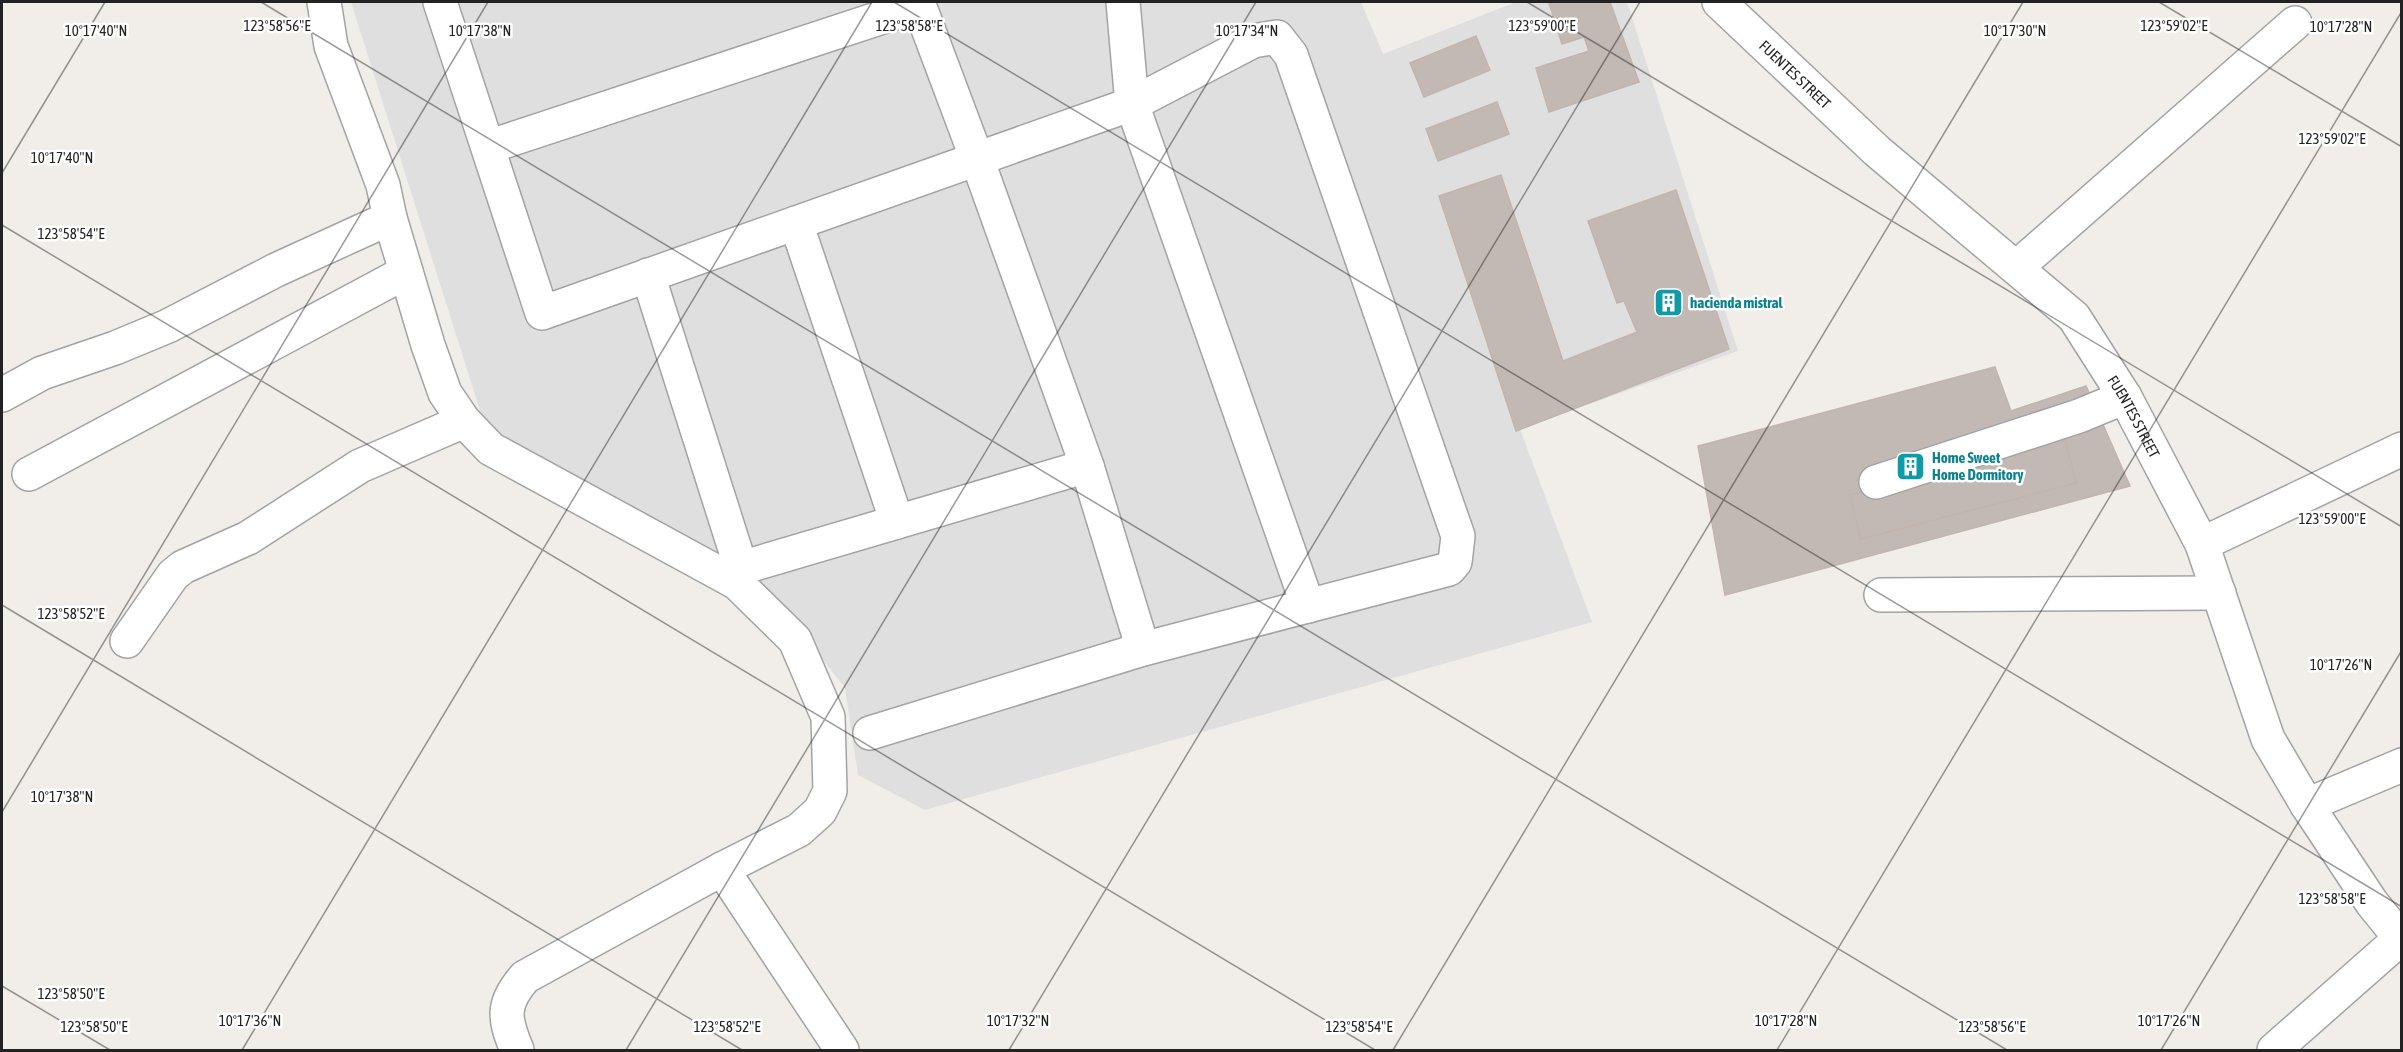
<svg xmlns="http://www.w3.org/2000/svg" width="2403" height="1052" font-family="'Asap Condensed',sans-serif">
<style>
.residential{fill:#e0dfdf}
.building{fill:#c2b9b5;stroke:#c3b4ac;stroke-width:1.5}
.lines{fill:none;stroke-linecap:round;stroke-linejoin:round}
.minor-casing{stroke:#a3a3a3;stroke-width:36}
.minor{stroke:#fff;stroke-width:33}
.ticks{fill:none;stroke:#222;stroke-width:1.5;stroke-opacity:0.45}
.labels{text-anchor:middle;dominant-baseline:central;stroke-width:5;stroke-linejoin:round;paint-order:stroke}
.street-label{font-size:15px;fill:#222;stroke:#fff}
.culture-label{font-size:15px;font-weight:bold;fill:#0d838f;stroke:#fff;text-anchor:start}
.ticks-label{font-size:15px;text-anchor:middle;fill:#222;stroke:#fff;stroke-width:5;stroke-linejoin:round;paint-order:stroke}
</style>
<rect width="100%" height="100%" fill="#f1eee9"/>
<polygon class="residential" points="351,2 1361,2 1383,54 1516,2 1627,2 1738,351 1520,429 1592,622 925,810 858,775 845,688 771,594 488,436"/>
<g class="building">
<polygon points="1554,2 1610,2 1639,82 1549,112 1536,68 1589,51 1584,37 1562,44 1549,3"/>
<polygon points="1476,36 1490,70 1424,97 1410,63"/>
<polygon points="1497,102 1509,134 1438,161 1426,129"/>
<polygon points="1501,175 1563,361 1637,332 1624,301 1617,303 1588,221 1676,190 1729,349 1516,431 1439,196"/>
<polygon points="1995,367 2011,411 2086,386 2130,486 1725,595 1698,446"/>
<polygon points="2065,439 2076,483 1861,539 1850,495"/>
</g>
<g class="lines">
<defs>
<g id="minor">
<path d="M324 2 331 46 383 185 390 218 428 345 445 393 464 421 491 449 737 583 795 640 828 717 830 791 820 811 799 830 722 869 525 977C501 1004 504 1019 517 1050"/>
<polyline points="440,2 542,313 1132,104 1253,41 1277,37 1291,55 1458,536 1455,562 1449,569 1143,649 870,733"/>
<polyline points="918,2 977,159 1087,466 1143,649"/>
<polyline points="1123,2 1132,104 1308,606"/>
<path id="s1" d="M1719 2 1877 151 2074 317 2125 397 2202 544 2268 739 2307 805 2372 903 2402 940"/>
<polyline points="488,147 919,5"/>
<polyline points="796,223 897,522"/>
<polyline points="2017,267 2295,23"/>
<polyline points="648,275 741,568 1087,466"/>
<polyline points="2,395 42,373 115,348 168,326 276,270 390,218"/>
<polyline points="29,474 406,272"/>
<polyline points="1876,482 2079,416 2125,397"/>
<polyline points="2202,544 2402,449"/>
<polyline points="1881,595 2219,593"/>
<polyline points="127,641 173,575 183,567 248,538 360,466 464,421"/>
<polyline points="2307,805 2402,765"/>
<polyline points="722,869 842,1050"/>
<polyline points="2274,1050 2400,939"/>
</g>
</defs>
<use href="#minor" class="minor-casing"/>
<use href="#minor" class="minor"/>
</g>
<path class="ticks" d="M261 2 2007 1050M894 2 2402 907M1527 2 2402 527M2159 2 2402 147M2 173 105 2M2 225 1375 1050M2 605 742 1050M2 812 488 2M2 986 110 1050M242 1050 872 2M626 1050 1256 2M1009 1050 1640 2M1393 1050 2023 2M1777 1050 2402 11M2161 1050 2402 650"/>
<defs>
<symbol id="building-square" viewBox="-11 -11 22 22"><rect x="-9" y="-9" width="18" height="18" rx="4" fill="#0f9aa8" stroke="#fff"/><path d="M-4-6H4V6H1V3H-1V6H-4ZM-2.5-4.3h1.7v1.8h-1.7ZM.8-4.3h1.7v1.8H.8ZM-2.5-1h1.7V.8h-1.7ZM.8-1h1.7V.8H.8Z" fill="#fff"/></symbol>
</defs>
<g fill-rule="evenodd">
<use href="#building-square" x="1652" y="286" width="33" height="33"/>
<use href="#building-square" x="1894" y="450" width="33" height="33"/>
</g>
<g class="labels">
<g class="street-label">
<text stroke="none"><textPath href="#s1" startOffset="105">FUENTES STREET</textPath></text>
<text stroke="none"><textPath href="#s1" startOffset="591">FUENTES STREET</textPath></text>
</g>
<g class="culture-label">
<text x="1690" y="302">hacienda mistral</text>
<text x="1932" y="457">Home Sweet<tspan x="1932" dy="17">Home Dormitory</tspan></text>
</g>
</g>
<g class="ticks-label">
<text x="277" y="31">123°58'56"E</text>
<text x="909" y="31">123°58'58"E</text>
<text x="1542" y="31">123°59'00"E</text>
<text x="2174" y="31">123°59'02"E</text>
<text x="2341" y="32">10°17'28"N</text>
<text x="96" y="36">10°17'40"N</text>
<text x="480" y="36">10°17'38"N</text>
<text x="1247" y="36">10°17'34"N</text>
<text x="2015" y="36">10°17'30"N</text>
<text x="2332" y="144">123°59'02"E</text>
<text x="62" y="163">10°17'40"N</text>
<text x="71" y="239">123°58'54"E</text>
<text x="2332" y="524">123°59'00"E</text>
<text x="71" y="619">123°58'52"E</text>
<text x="2341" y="670">10°17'26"N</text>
<text x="62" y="802">10°17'38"N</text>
<text x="2332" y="904">123°58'58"E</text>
<text x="71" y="999">123°58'50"E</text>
<text x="250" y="1026">10°17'36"N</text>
<text x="1018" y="1026">10°17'32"N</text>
<text x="1786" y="1026">10°17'28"N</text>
<text x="2169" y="1026">10°17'26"N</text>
<text x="94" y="1032">123°58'50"E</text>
<text x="727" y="1032">123°58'52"E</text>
<text x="1359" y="1032">123°58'54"E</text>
<text x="1992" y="1032">123°58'56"E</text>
</g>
<rect width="2403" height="1052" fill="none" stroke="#222222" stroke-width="6"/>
</svg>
